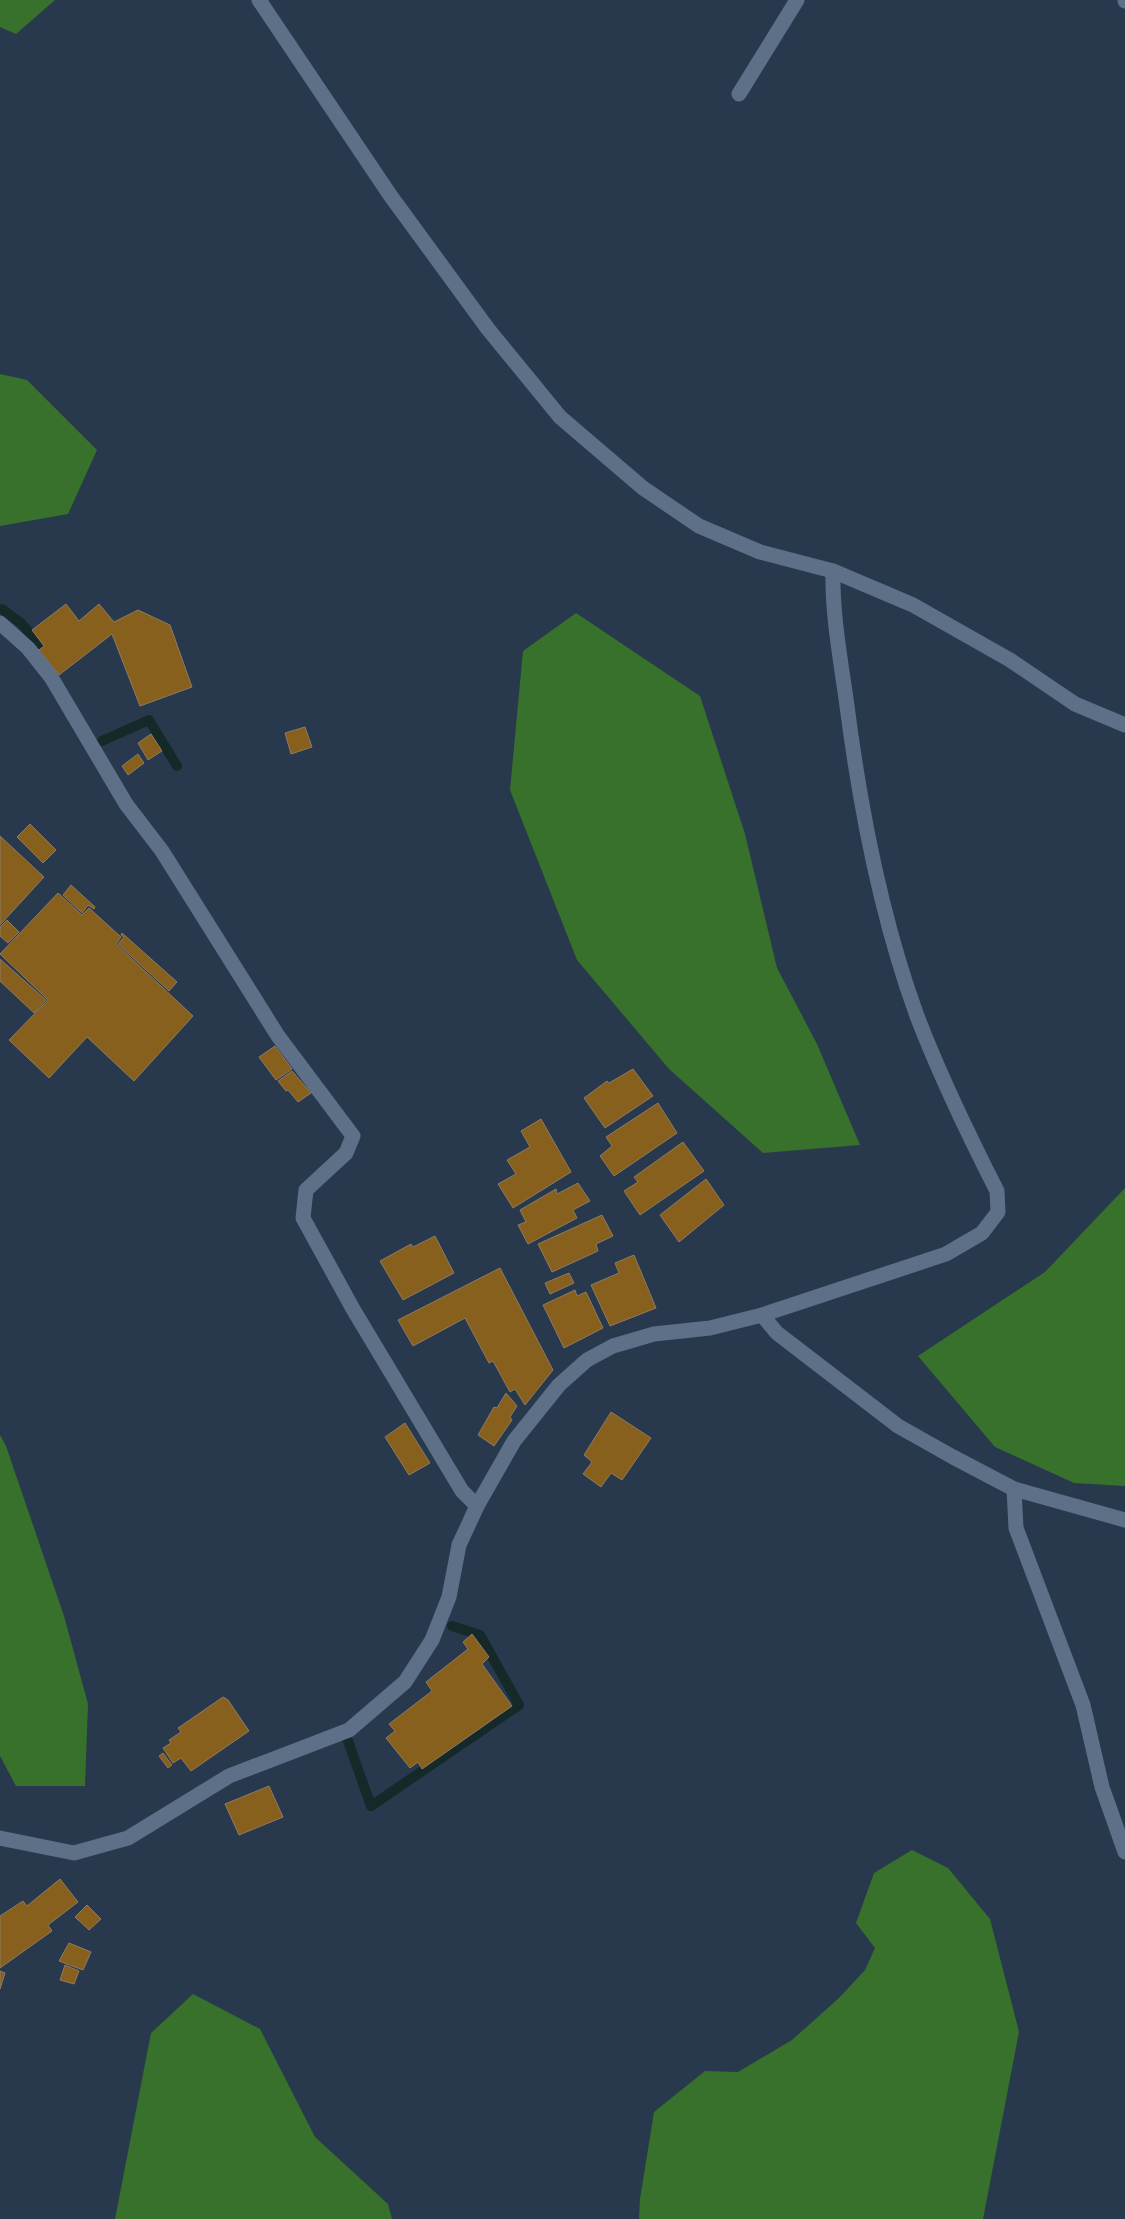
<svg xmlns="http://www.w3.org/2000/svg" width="1125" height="2219" font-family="'Work Sans',sans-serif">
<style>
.forest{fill:#37712b}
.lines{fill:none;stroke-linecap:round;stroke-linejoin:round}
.stream{stroke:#162929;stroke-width:10}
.building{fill:#88601e;stroke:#8e7b61}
.street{stroke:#5d7088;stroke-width:15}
.secondary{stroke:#5d7088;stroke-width:15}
</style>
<rect width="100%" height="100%" fill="#28394e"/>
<g class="forest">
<polygon points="0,0 55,0 16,34 0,27"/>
<polygon points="0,374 27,380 97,450 68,514 0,526"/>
<polygon points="576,613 700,696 745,834 777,968 817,1044 860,1145 763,1153 669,1069 577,960 510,790 523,651"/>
<polygon points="1125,1188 1125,1486 1074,1483 995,1447 918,1356 1045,1272"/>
<polygon points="0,1435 6,1446 64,1616 88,1704 85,1786 16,1786 0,1756"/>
<polygon points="912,1850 948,1868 990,1919 1019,2032 983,2219 639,2219 640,2199 654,2112 705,2071 738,2072 792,2040 839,1998 865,1970 875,1948 856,1923 874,1873"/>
<polygon points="193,1994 260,2029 315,2137 388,2204 392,2219 115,2219 151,2033"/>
</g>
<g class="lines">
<g class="stream">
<polyline points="2,609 21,623 39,644"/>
<polyline points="102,741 149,720 177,766"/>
<polyline points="348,1741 371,1806 519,1705 480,1635 452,1626"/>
</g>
</g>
<g class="building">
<polygon points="66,604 79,621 99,604 114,622 138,610 170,625 192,687 140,706 112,634 59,675 39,650 44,646 32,630"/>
<polygon points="305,727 312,747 291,754 285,733"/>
<polygon points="151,734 162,751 148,760 138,743"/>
<polygon points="138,754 144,763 128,775 122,766"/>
<polygon points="30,824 56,850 43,863 17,837"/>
<polygon points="0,836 44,877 0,925"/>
<polygon points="71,885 95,907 94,909 88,905 82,913 63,895"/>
<polygon points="58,893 82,915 89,908 121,937 116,944 193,1016 134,1081 87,1037 49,1078 9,1040 48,1000 0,954"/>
<polygon points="7,920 19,932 8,943 0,936 0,927"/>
<polygon points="122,933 177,982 169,991 118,944 124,937 121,935"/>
<polygon points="0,959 46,1000 34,1013 0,981"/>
<polygon points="275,1046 292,1069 276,1080 259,1057"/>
<polygon points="633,1069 653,1096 605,1128 584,1098 607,1081 609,1083"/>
<polygon points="292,1071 311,1093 298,1102 288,1090 286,1091 278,1081"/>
<polygon points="658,1103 677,1133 614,1176 600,1156 612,1146 606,1137"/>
<polygon points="541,1119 571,1172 513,1208 498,1184 516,1174 507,1160 530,1147 521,1131"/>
<polygon points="683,1142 704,1171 640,1215 624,1191 638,1182 634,1177"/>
<polygon points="706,1179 724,1205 679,1242 660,1215"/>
<polygon points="578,1183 590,1201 573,1210 577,1218 528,1244 518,1225 526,1222 520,1210 556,1189 557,1194"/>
<polygon points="602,1215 613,1236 596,1244 598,1251 552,1272 538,1244"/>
<polygon points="435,1236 454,1273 403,1300 380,1261 411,1244 413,1247"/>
<polygon points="634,1255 656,1308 610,1326 591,1285 619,1273 615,1263"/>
<polygon points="500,1268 553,1370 525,1405 515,1389 510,1392 493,1361 489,1363 465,1318 413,1346 398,1320"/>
<polygon points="569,1273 574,1283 550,1294 545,1283"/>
<polygon points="575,1290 577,1296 586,1292 603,1328 564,1348 543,1305"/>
<polygon points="506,1393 517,1406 510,1417 512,1420 494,1446 478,1435 494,1407 497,1408"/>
<polygon points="611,1412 651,1438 622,1480 611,1473 601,1487 583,1474 592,1462 584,1455"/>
<polygon points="405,1423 430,1463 409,1475 385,1437"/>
<polygon points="472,1634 489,1657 482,1664 512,1706 422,1769 418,1762 410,1768 386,1738 395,1731 389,1724 432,1691 426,1682 468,1649 463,1642"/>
<polygon points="223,1697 228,1700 249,1731 191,1771 181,1758 173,1763 163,1748 171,1743 169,1740 181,1732 178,1728"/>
<polygon points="163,1753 172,1765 168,1768 159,1756"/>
<polygon points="269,1786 283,1817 239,1835 225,1804"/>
<polygon points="60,1879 78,1902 48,1925 52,1931 0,1968 0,1916 23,1901 27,1906"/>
<polygon points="87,1905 101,1919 89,1930 75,1917"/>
<polygon points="69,1943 91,1952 83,1970 59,1961"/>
<polygon points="65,1965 79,1971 74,1984 60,1980"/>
<polygon points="0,1971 5,1973 0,1989"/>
</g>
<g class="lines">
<g class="street">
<polyline points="1125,0 1125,1"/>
<polyline points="739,94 797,0"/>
<polyline points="0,623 28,648 51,677 126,804 162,851 278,1036 353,1136 346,1153 306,1190 303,1218 353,1309 462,1491 477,1506"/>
<polyline points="762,1315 777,1333 898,1426 953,1457 1014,1489 1125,1520"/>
<polyline points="1014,1489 1016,1528 1083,1705 1102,1787 1125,1852"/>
<path d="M0 1838 74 1853 128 1838 229 1776 349 1730 405 1682 432 1640 449 1597 459 1545 477 1506 514 1441 559 1385 587 1360 613 1346 654 1334 710 1328 762 1315 946 1254 982 1233 998 1212 997 1191C968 1134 940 1076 917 1016 882 920 860 807 847 706 841 661 832 616 833 571"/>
</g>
<polyline class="secondary" points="259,0 390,195 488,329 560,417 643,488 699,526 760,552 833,571 913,605 1010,660 1075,704 1125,725"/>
</g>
</svg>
